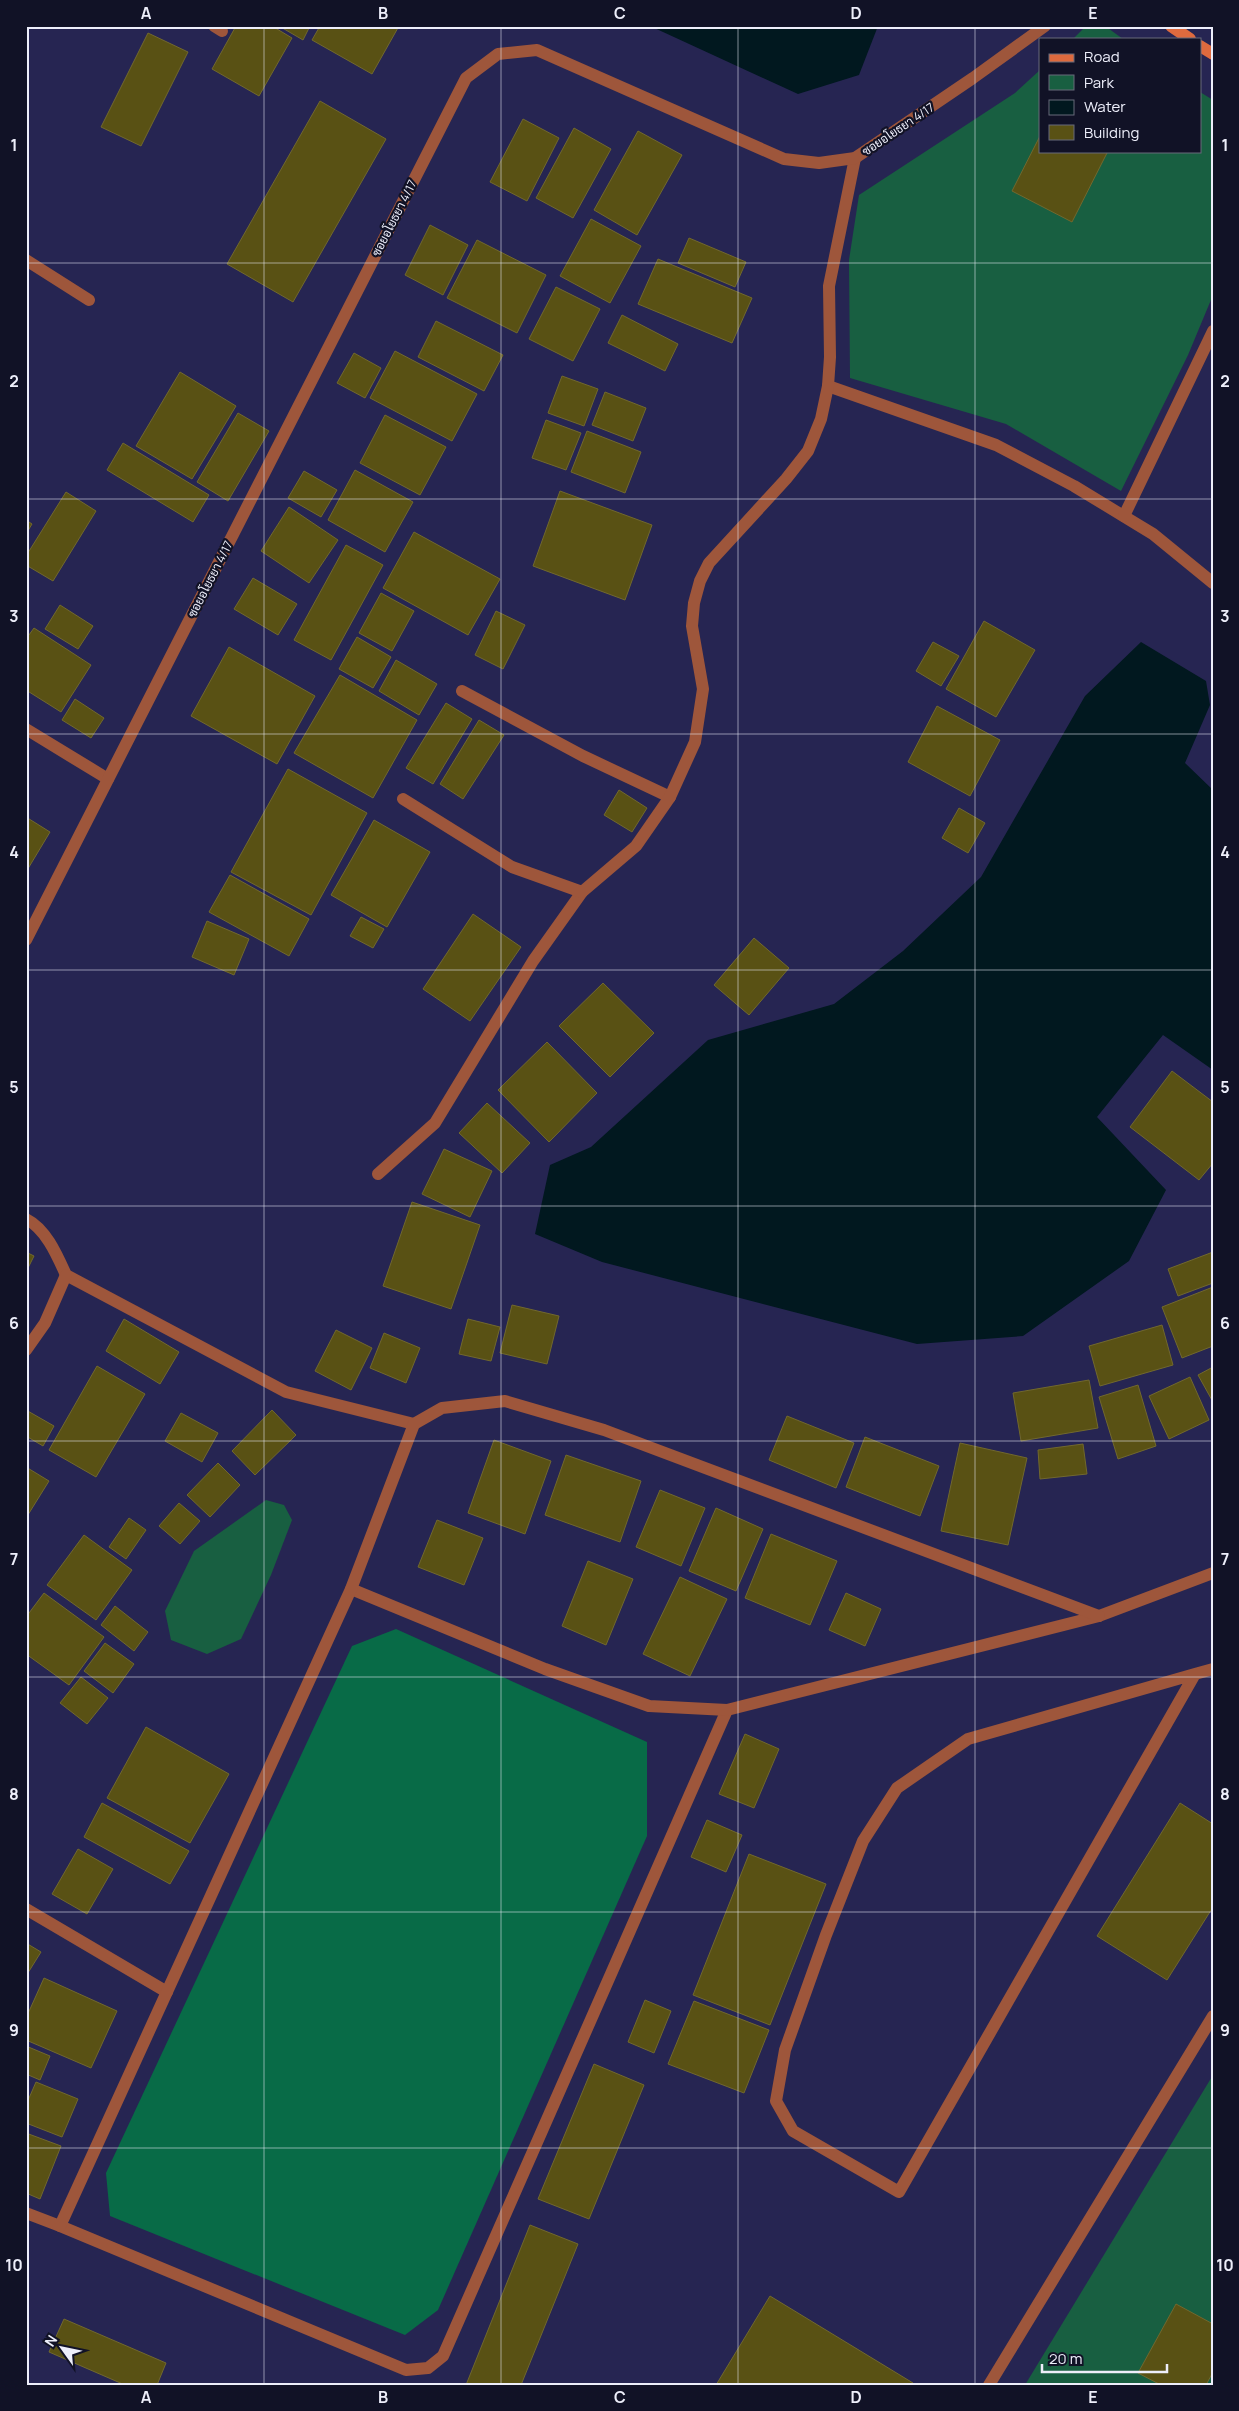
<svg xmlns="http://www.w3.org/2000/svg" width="1239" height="2411" font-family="Manrope,Sarabun,sans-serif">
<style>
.green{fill:#185f41}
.forest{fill:#086b47}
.water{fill:#01181f}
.building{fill:#595114;stroke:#71682e}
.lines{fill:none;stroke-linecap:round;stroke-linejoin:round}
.lane{stroke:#9e563b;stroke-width:12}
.street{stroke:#9e563b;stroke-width:12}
.secondary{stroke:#de6a3e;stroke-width:12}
.grid{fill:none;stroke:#edeefa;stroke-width:1;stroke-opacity:0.55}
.labels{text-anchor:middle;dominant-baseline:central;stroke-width:4.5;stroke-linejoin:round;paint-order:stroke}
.street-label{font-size:12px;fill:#edeefa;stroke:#111226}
.neatline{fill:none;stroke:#edeefa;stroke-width:2}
.grid-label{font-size:16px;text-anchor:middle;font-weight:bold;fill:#edeefa}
</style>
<rect width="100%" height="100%" fill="#262552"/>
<g class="green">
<polygon points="1086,26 1105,26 1123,39 1073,39"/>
<polygon points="1040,70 1040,151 1200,151 1200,92 1213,100 1213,295 1188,355 1121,491 1006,424 850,378 849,260 859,195 1015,93"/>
<polygon points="266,1500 284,1505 292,1520 271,1575 241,1639 207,1654 171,1640 165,1611 194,1551"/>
<polygon points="1213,2075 1213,2385 1025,2385"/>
</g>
<polygon class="forest" points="396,1629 647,1742 647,1836 438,2310 405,2335 110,2216 106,2173 352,1646"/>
<g class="water">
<polygon points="650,26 878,26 859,75 798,94"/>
<polygon points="1141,642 1206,681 1210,705 1185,763 1213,790 1213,1070 1163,1035 1097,1117 1166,1190 1129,1261 1023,1336 917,1344 602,1262 535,1234 550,1165 591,1147 708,1040 834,1004 903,951 981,877 1085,696"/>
</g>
<g class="building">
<polygon points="236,26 272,26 292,38 259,96 212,69"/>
<polygon points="279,26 310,26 303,40"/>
<polygon points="320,26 399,26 372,74 312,40"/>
<polygon points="148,33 188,52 141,146 101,127"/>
<polygon points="320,101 386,139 293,302 227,264"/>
<polygon points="523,119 559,138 527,201 490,182"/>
<polygon points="574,128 611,149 573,218 536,198"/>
<polygon points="638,131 682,155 637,235 594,210"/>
<polygon points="1040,136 1040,151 1108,151 1072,222 1012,191"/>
<polygon points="591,219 641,246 610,303 560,276"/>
<polygon points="430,225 468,245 443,295 405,275"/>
<polygon points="689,238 746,262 735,287 678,263"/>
<polygon points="477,240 546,275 517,333 447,298"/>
<polygon points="658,259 752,298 732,343 638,304"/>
<polygon points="556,287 600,309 573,361 529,339"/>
<polygon points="622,315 678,344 665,371 608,343"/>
<polygon points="436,321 503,355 484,391 418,357"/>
<polygon points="395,351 477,394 452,441 370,398"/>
<polygon points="354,353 381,368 365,398 337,383"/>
<polygon points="180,372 236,406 192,479 136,446"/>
<polygon points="562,376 598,389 584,426 548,413"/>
<polygon points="605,392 646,408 633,441 592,425"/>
<polygon points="238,413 269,431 228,501 197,482"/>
<polygon points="385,415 446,447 420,495 360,463"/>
<polygon points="546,420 581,433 566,470 532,458"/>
<polygon points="587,431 641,452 625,493 571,472"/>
<polygon points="123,443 209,495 193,522 107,470"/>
<polygon points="355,470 413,502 385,552 328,520"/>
<polygon points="304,471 337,490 321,517 288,498"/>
<polygon points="560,491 652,525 625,600 533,566"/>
<polygon points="66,492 96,511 53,581 26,565 26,556"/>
<polygon points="289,507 338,540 309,583 261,551"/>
<polygon points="26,520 32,524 26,534"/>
<polygon points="414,532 500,579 468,635 383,588"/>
<polygon points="346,545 383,565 331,660 294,640"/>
<polygon points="253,578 297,604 278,635 234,609"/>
<polygon points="381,593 414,611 392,651 359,633"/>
<polygon points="60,605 93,626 78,649 45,629"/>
<polygon points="496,611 525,625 503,669 475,655"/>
<polygon points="984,621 1035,650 996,717 946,689"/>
<polygon points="34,628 91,665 61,712 26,690 26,639"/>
<polygon points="357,637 391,657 373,688 339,669"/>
<polygon points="933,642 959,656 941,686 916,671"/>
<polygon points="229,647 315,696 277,764 191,716"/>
<polygon points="396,660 437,684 419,715 379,691"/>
<polygon points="340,675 417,720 373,798 294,753"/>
<polygon points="75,699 104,718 91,738 62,720"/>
<polygon points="446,703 472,719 433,784 406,768"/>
<polygon points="937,706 1000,740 970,796 908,762"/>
<polygon points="479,720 504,735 463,799 440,784"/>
<polygon points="288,769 367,813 311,915 231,872"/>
<polygon points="619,790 647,808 632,832 604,815"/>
<polygon points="959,808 985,823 968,853 942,838"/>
<polygon points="26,817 50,832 26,872"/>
<polygon points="374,820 430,852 387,927 331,895"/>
<polygon points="230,875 309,919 289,956 209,912"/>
<polygon points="473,914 521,947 470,1021 423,989"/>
<polygon points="361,917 384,929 373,948 350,936"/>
<polygon points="207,921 249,939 234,975 192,957"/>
<polygon points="754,938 789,968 749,1015 714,985"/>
<polygon points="603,983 654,1033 610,1077 559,1026"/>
<polygon points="547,1042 597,1093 549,1142 498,1090"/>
<polygon points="1172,1071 1213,1102 1213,1163 1199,1180 1130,1127"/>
<polygon points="487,1103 530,1143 502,1173 459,1133"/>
<polygon points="444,1149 492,1171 470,1217 422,1194"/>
<polygon points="412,1202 480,1225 451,1309 383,1286"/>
<polygon points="26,1252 34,1256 26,1272"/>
<polygon points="1213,1252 1213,1283 1178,1296 1168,1269"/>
<polygon points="1213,1287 1213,1346 1182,1358 1162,1307"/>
<polygon points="512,1305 559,1316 547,1364 500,1353"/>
<polygon points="124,1319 179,1352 160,1384 106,1351"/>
<polygon points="468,1319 500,1327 491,1361 459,1354"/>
<polygon points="1162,1325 1173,1365 1100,1386 1089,1346"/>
<polygon points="336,1330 372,1348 351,1390 315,1371"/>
<polygon points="384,1333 420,1348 406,1383 370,1368"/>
<polygon points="97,1366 145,1394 96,1477 49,1450"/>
<polygon points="1213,1367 1213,1402 1198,1375"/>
<polygon points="1190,1377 1209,1420 1169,1439 1149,1396"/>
<polygon points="1089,1380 1098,1428 1021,1441 1013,1393"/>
<polygon points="1138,1385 1156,1446 1118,1459 1099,1397"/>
<polygon points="26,1410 54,1426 43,1446 26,1436"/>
<polygon points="272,1410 296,1435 255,1475 232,1451"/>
<polygon points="181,1413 218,1433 202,1462 165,1441"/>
<polygon points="787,1416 854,1443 836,1488 769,1460"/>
<polygon points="865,1437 939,1466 920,1516 846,1487"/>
<polygon points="494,1440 551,1461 525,1534 468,1513"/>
<polygon points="960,1443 1027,1458 1008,1545 941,1531"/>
<polygon points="1083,1444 1087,1474 1040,1479 1038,1450"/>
<polygon points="566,1455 641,1481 620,1542 545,1515"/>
<polygon points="218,1463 240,1485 210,1517 187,1495"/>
<polygon points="26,1467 49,1481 26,1518"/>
<polygon points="660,1490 705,1508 681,1566 636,1547"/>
<polygon points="179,1503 200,1521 180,1544 159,1526"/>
<polygon points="716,1508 763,1529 736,1591 689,1571"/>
<polygon points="129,1518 146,1530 126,1559 109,1547"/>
<polygon points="437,1520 483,1538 464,1585 418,1567"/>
<polygon points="771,1534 837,1561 810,1625 745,1598"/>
<polygon points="84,1535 132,1570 96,1620 47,1585"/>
<polygon points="588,1561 633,1579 606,1645 562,1626"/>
<polygon points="680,1577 727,1599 690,1676 643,1654"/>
<polygon points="44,1593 104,1637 69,1685 26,1654 26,1617"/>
<polygon points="846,1593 881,1609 865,1646 829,1630"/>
<polygon points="115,1606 148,1632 134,1651 101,1625"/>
<polygon points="105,1643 134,1664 113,1693 84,1671"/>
<polygon points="81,1677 108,1698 87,1724 60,1703"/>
<polygon points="146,1727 229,1774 190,1843 107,1798"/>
<polygon points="745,1734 779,1749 754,1808 719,1794"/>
<polygon points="102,1803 189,1851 170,1884 84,1837"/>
<polygon points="1180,1803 1213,1824 1213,1907 1167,1980 1097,1936"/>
<polygon points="707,1820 742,1835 726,1872 691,1857"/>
<polygon points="78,1849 113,1869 87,1914 52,1894"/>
<polygon points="749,1854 826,1884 770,2025 693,1995"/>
<polygon points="26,1943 41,1952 26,1976"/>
<polygon points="44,1978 117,2011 91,2068 26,2040 26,2018"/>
<polygon points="645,2000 671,2011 654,2053 628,2042"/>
<polygon points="694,2001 769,2030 744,2093 668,2064"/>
<polygon points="26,2046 50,2056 40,2080 26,2074"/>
<polygon points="594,2064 644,2085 589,2219 538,2199"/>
<polygon points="36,2082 78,2099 62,2137 26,2123 26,2105"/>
<polygon points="26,2133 61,2146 40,2199 26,2193"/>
<polygon points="530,2225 578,2244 521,2385 466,2385"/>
<polygon points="770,2296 913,2383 912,2385 716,2385"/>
<polygon points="1176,2304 1213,2324 1213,2372 1206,2385 1161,2385 1138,2373"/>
<polygon points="64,2319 166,2363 157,2385 125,2385 49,2352"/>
</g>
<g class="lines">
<g class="lane">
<polyline points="214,26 222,31"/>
<polyline points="26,260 89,300"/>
<polyline points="828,386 996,445 1074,486 1153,534 1213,583"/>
<polyline points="1124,516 1213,331"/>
<polyline points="462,691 583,756 670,797"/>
<polyline points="378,1174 435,1123 533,961 582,892"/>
<polyline points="1195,1674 899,2192 793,2131 776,2101 785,2050 826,1935 863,1841 897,1788 968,1739 1195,1674 1213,1669"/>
<polyline points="26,1909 167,1992"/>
<polyline points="60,2226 406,2370 428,2368 443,2356 727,1710"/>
</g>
<g class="street">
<polyline points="26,729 108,779"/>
<polyline points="403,799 512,867 582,892 636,846 670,797 695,742 703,689 692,626 694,603 700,581 709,563 786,479 808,451 821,419 828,386 830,357 829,286 855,158"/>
<polyline points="26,940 466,78 498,54 537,50 784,159 819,163 855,158 973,78 1045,26"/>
<path d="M26 1219C46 1229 57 1255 66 1275L286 1392 414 1424"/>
<polyline points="26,1350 45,1323 66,1275"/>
<polyline points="351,1589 545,1669 649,1706 727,1710 1099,1616 1213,1573"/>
<polyline points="26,2213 60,2226 351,1589 414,1424 442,1408 505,1401 604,1430 1099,1616"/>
<polyline points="989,2385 1213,2016"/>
</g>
<g class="secondary">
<polyline points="1171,26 1190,39"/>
<polyline points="1200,46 1213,54"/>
</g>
</g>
<path class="grid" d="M264 26V2385M501 26V2385M738 26V2385M975 26V2385M26 263H1213M26 499H1213M26 734H1213M26 970H1213M26 1206H1213M26 1441H1213M26 1677H1213M26 1912H1213M26 2148H1213"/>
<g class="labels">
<g class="street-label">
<text transform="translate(898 129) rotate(-34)">ซอยอโยธยา 4/17</text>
<text transform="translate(394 218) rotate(-63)">ซอยอโยธยา 4/17</text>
<text transform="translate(210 579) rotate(-63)">ซอยอโยธยา 4/17</text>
</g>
</g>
<rect width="1239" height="2411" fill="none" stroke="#111226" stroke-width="55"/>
<rect x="1039" y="38" width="162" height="115" fill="#111226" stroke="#696a7b"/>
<rect x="1049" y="54" width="25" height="8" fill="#de6a3e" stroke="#696a7b"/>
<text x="1084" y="62" font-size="15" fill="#edeefa">Road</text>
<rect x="1049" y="75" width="25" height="15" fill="#185f41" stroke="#696a7b"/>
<text x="1084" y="88" font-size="15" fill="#edeefa">Park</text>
<rect x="1049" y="100" width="25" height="15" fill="#01181f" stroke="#696a7b"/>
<text x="1084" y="112" font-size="15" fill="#edeefa">Water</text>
<rect x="1049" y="125" width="25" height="15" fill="#595114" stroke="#696a7b"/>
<text x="1084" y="138" font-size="15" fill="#edeefa">Building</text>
<g transform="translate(62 2348) rotate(303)" stroke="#111226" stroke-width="4" paint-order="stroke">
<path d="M0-4L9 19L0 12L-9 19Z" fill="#edeefa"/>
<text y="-8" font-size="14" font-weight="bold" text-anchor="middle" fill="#edeefa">N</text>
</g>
<path d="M1042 2364v8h125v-8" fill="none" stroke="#edeefa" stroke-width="2.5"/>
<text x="1049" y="2364" font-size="15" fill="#edeefa" stroke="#111226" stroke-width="4" paint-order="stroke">20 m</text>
<rect x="28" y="28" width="1184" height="2356" class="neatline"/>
<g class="grid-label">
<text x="146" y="19">A</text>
<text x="383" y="19">B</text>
<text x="620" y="19">C</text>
<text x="856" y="19">D</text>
<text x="1093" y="19">E</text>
<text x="14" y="151">1</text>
<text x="1225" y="151">1</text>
<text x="14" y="387">2</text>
<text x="1225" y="387">2</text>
<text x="14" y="622">3</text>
<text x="1225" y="622">3</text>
<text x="14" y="858">4</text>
<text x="1225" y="858">4</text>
<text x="14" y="1093">5</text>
<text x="1225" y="1093">5</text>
<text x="14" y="1329">6</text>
<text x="1225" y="1329">6</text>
<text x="14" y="1565">7</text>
<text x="1225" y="1565">7</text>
<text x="14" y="1800">8</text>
<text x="1225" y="1800">8</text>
<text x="14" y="2036">9</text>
<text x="1225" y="2036">9</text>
<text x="14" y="2271">10</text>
<text x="1225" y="2271">10</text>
<text x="146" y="2403">A</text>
<text x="383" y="2403">B</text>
<text x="620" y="2403">C</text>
<text x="856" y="2403">D</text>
<text x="1093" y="2403">E</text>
</g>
</svg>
